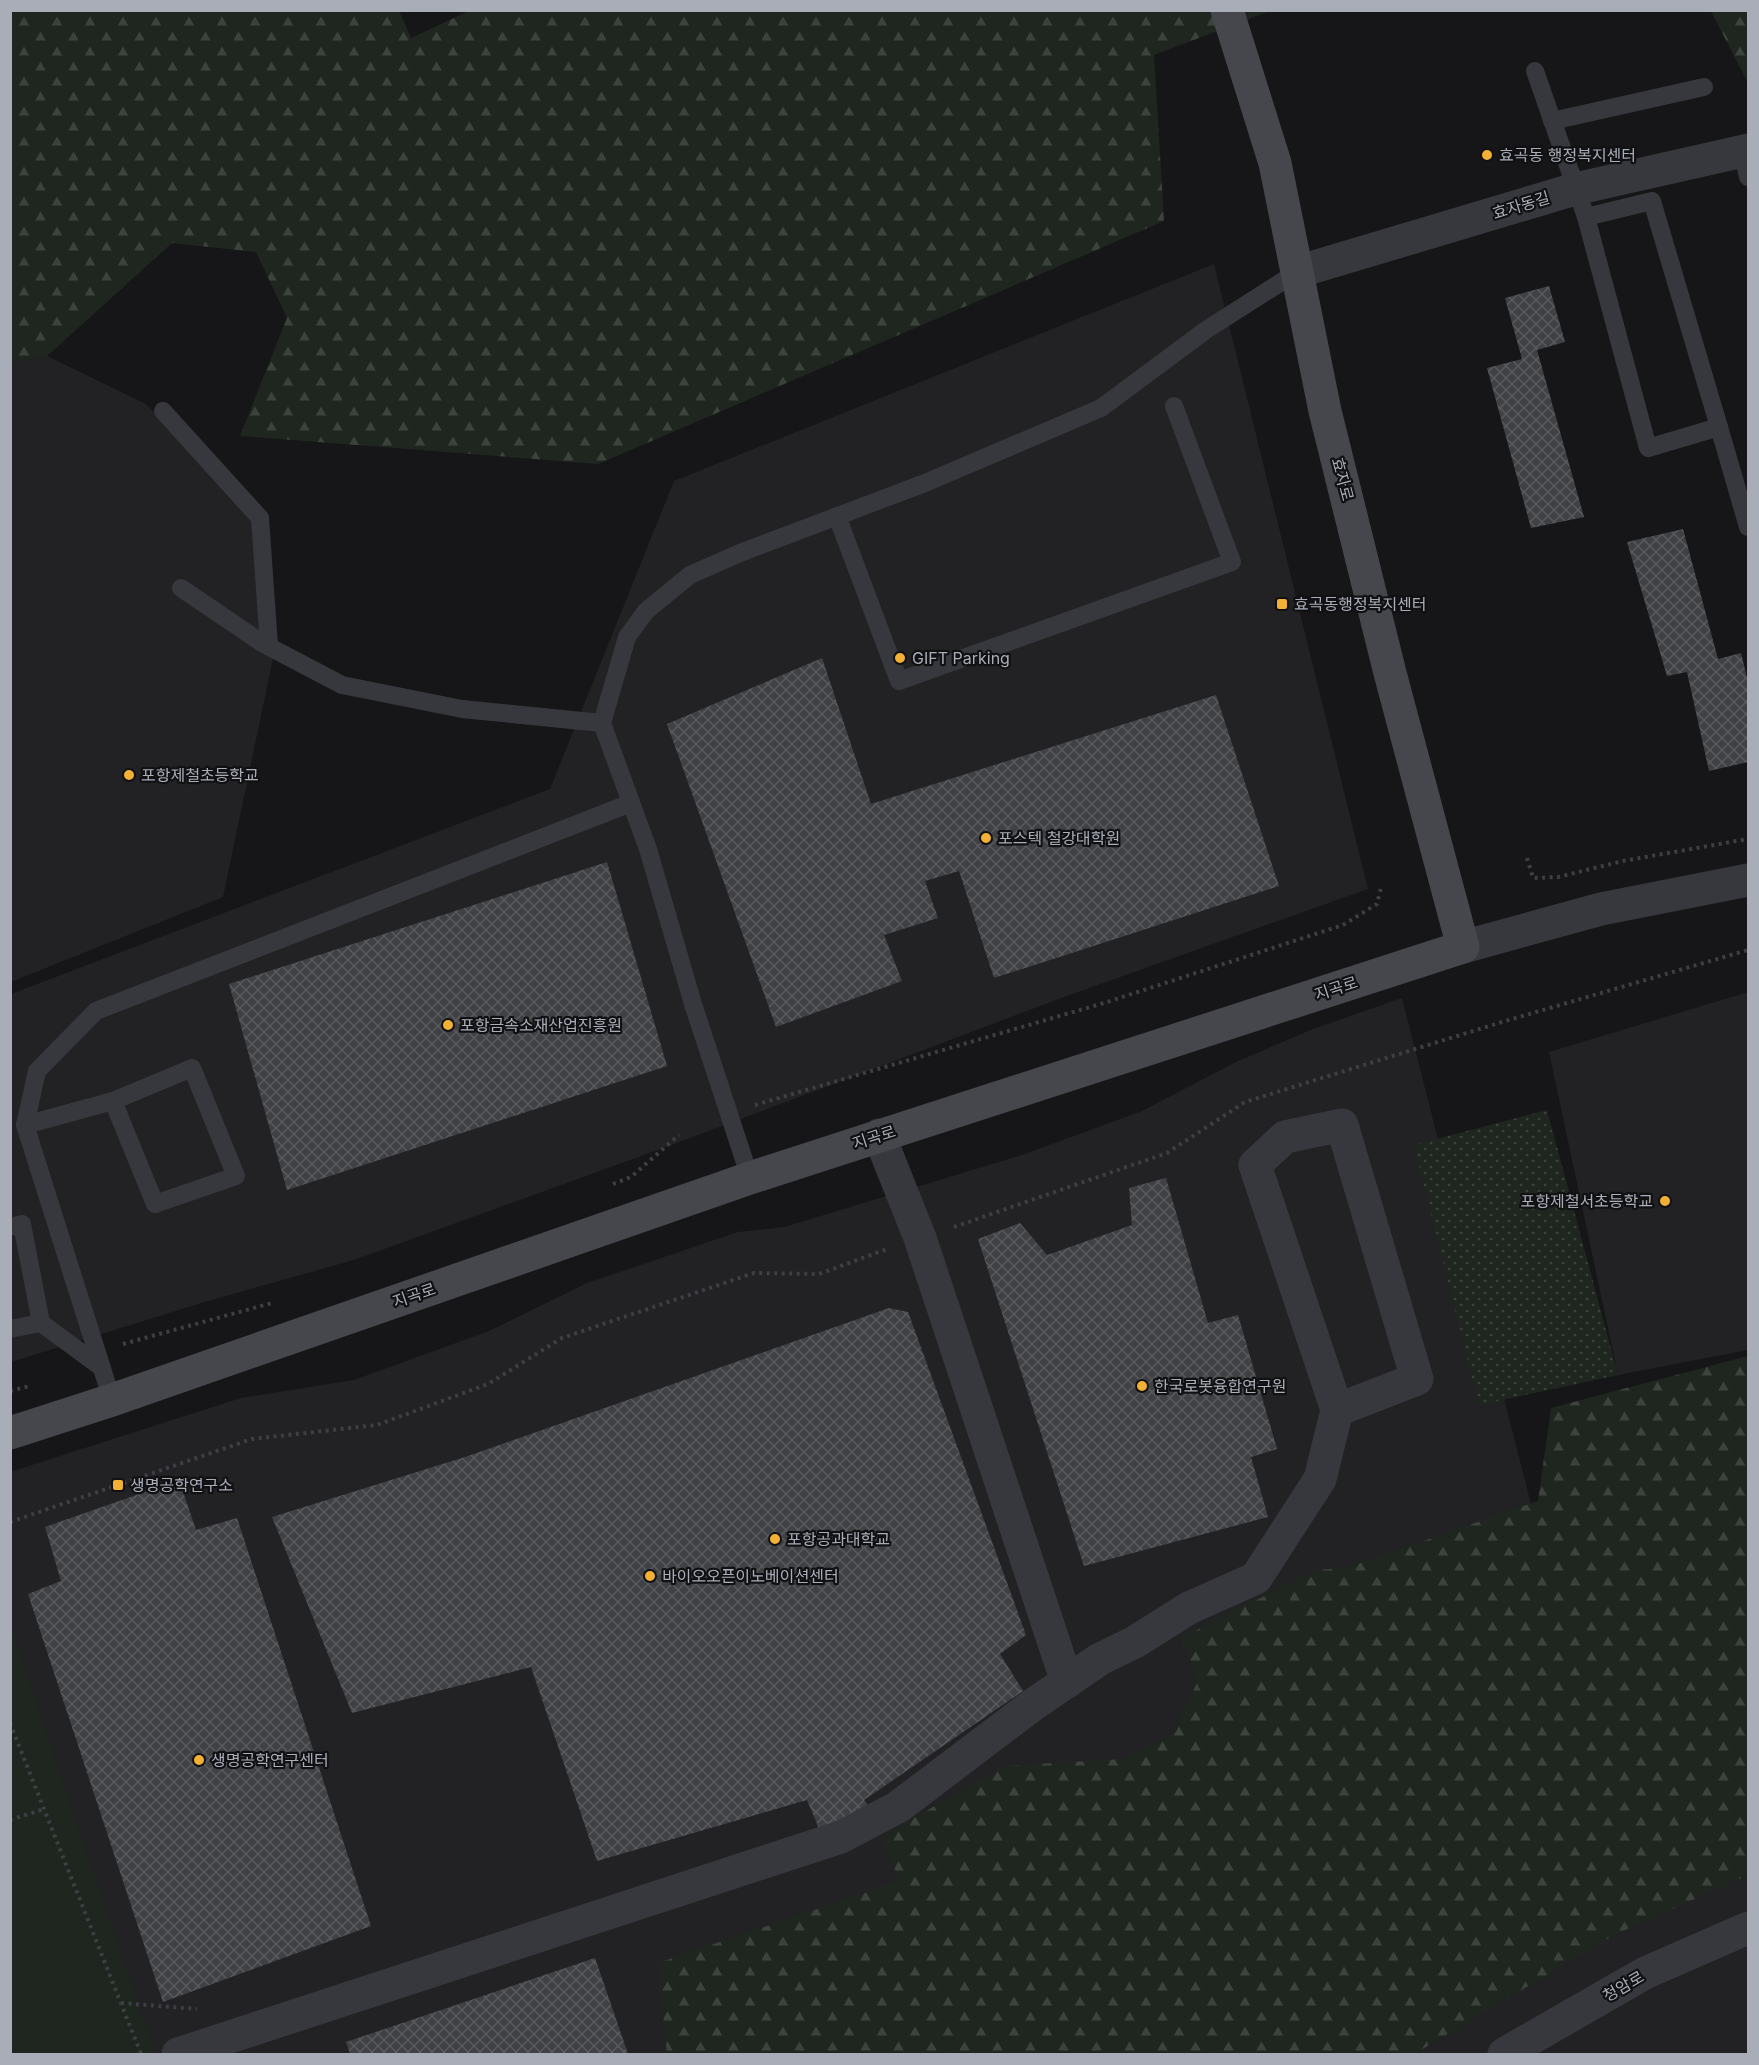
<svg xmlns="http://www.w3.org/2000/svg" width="1759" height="2065" font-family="Inter,'Noto Sans KR',sans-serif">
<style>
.built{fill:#222225}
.green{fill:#1e261f}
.forest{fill:url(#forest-firs)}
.park{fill:url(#park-dots)}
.building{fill:url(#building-cross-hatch)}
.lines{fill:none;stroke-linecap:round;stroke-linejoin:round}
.path{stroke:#3d3f44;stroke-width:4;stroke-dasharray:3 4.5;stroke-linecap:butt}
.lane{stroke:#37383d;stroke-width:18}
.street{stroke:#37383d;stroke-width:33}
.secondary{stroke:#45474d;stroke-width:33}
.poi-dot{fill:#f2b134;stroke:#111113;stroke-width:2}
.labels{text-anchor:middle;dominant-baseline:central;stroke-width:4.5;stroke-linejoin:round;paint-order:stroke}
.poi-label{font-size:16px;fill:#a8adb8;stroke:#111113;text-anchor:start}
.street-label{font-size:16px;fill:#a8adb8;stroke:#111113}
</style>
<defs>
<pattern id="forest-firs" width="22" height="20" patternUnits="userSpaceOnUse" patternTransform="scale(1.5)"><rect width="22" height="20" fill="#1e261f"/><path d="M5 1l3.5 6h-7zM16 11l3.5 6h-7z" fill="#3c433d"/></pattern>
<pattern id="park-dots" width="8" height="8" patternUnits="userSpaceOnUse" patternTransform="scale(1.5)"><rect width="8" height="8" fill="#1e261f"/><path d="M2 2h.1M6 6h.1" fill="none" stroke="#3c433d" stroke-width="1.8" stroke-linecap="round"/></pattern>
<pattern id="building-cross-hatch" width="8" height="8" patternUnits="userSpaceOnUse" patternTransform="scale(1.5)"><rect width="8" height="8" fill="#404145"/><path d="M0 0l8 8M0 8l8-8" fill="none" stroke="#595a5e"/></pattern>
</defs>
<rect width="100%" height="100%" fill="#161618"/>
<g class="built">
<polygon points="1214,264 1368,889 1064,997 677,1143 354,1260 208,1301 11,1362 11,994 550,789 674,481"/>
<polygon points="47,356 146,404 257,524 274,654 223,897 11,982 11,363"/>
<polygon points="1748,992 1748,1350 1618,1375 1549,1052"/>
<polygon points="1402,998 1560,1618 1748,1606 1748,2054 11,2054 10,1472 241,1398 354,1380 489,1331 587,1283 738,1232 784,1227 1022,1155 1142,1111 1238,1061 1313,1029"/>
</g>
<polygon class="green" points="10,1628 11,1628 155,2054 11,2054"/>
<g class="forest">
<polygon points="471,10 1270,11 1154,55 1164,221 598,464 240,436 287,318 256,252 172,243 47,356 11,363 11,11 399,11 411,38"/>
<polygon points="1711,11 1748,11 1748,83"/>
<polygon points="1748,1356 1748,1875 1614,1935 1414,2054 667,2054 658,1963 900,1881 881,1837 1004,1766 1122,1759 1171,1736 1198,1681 1181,1638 1316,1570 1346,1568 1538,1501 1551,1408"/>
</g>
<polygon class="park" points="1547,1110 1618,1375 1479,1405 1414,1145"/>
<g class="building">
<polygon points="1549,286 1565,342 1537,350 1584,517 1531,528 1487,368 1522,359 1505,298"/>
<polygon points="1683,529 1718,659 1741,653 1748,682 1748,762 1709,771 1687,672 1667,676 1627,542"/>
<polygon points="822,658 871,804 1216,695 1279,886 994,978 959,871 925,881 938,918 884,935 902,981 776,1027 667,724"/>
<polygon points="607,862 667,1066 287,1190 229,984"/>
<polygon points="1166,1178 1208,1323 1238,1315 1277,1449 1251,1457 1268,1517 1084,1566 978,1239 1020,1223 1047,1255 1132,1225 1129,1188"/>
<polygon points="889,1308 908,1312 1026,1635 1000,1654 1023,1691 864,1800 872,1811 820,1831 807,1800 597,1861 531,1667 352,1713 272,1517 465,1457"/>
<polygon points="179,1480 196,1530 237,1518 371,1926 163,2002 28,1594 61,1581 45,1527"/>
<polygon points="595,1958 628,2054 350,2054 346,2042"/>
</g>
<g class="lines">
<g class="path">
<polyline points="1527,858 1533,878 1558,877 1623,861 1748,839"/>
<polyline points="755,1105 1104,1003 1343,925 1377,904 1381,888"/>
<polyline points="613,1184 631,1177 679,1135"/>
<polyline points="954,1227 1167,1153 1245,1102 1502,1022 1748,950"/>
<polyline points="123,1344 272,1303"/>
<polyline points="10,1391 30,1386"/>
<polyline points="10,1522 252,1439 377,1425 488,1384 562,1338 754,1273 819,1274 887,1249"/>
<polyline points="10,1723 141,2054"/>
<polyline points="10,1820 44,1809"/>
<polyline points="121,2003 197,2009"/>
</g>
<g class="lane">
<polyline points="1535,71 1586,217 1648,448 1719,427 1748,527"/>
<polyline points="1552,121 1704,87"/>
<polyline points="1742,151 1748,177"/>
<polyline points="1586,217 1652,201 1719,427"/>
<polyline points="163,411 260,518 269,646"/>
<polyline points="837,516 899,681 1232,562 1174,406"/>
<polyline points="181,588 262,643 342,685 462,709 602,723"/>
<polyline points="25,1125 113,1101 192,1068 236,1176 155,1204 113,1101"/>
<polyline points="750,1178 693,1004 648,849 602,723 627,637 646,611 690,575 740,553 925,483 1101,408 1206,330 1297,272"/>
<polyline points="10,1227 22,1224 41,1323 101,1367"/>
<polyline points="10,1329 41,1323"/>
<polyline points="112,1400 25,1125 37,1071 96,1011 631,803"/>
</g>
<g class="street">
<polyline points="1297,272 1575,189 1748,150"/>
<polyline points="1463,947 1601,909 1748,880"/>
<polyline points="879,1135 920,1238 1067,1682"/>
<polyline points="178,2054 841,1837 898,1807 1034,1704 1100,1659 1135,1642 1189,1608 1256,1578 1320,1479 1337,1410 1417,1379 1342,1125 1285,1137 1255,1165 1337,1410"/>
<polyline points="1504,2054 1645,1973 1748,1928"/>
</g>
<polyline class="secondary" points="10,1433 112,1400 750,1178 1463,947 1390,673 1325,411 1275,163 1227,10"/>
</g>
<g class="poi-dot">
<circle cx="1487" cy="155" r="6"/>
<rect x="1276" y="598" width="12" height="12" rx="3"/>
<circle cx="900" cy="658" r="6"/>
<circle cx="129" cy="775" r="6"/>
<circle cx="986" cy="838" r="6"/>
<circle cx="448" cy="1025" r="6"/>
<circle cx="1665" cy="1201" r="6"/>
<circle cx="1142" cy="1386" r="6"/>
<rect x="112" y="1479" width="12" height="12" rx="3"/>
<circle cx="775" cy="1539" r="6"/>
<circle cx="650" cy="1576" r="6"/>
<circle cx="199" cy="1760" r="6"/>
</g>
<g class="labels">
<g class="poi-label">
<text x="1499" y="155">효곡동 행정복지센터</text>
<text x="1294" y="604">효곡동행정복지센터</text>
<text x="912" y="658">GIFT Parking</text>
<text x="141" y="775">포항제철초등학교</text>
<text x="998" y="838">포스텍 철강대학원</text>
<text x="460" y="1025">포항금속소재산업진흥원</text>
<text x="1653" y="1201" text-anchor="end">포항제철서초등학교</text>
<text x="1154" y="1386">한국로봇융합연구원</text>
<text x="130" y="1485">생명공학연구소</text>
<text x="787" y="1539">포항공과대학교</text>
<text x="662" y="1576">바이오오픈이노베이션센터</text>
<text x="211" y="1760">생명공학연구센터</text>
</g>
<g class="street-label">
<text transform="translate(1521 205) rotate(-17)">효자동길</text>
<text transform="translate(1343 479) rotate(75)">효자로</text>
<text transform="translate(1336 988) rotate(-18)">지곡로</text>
<text transform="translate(874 1137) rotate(-18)">지곡로</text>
<text transform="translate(414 1295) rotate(-19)">지곡로</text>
<text transform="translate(1623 1986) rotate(-30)">청암로</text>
</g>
</g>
<rect width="1759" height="2065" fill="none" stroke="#a8adb8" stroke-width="24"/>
</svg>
